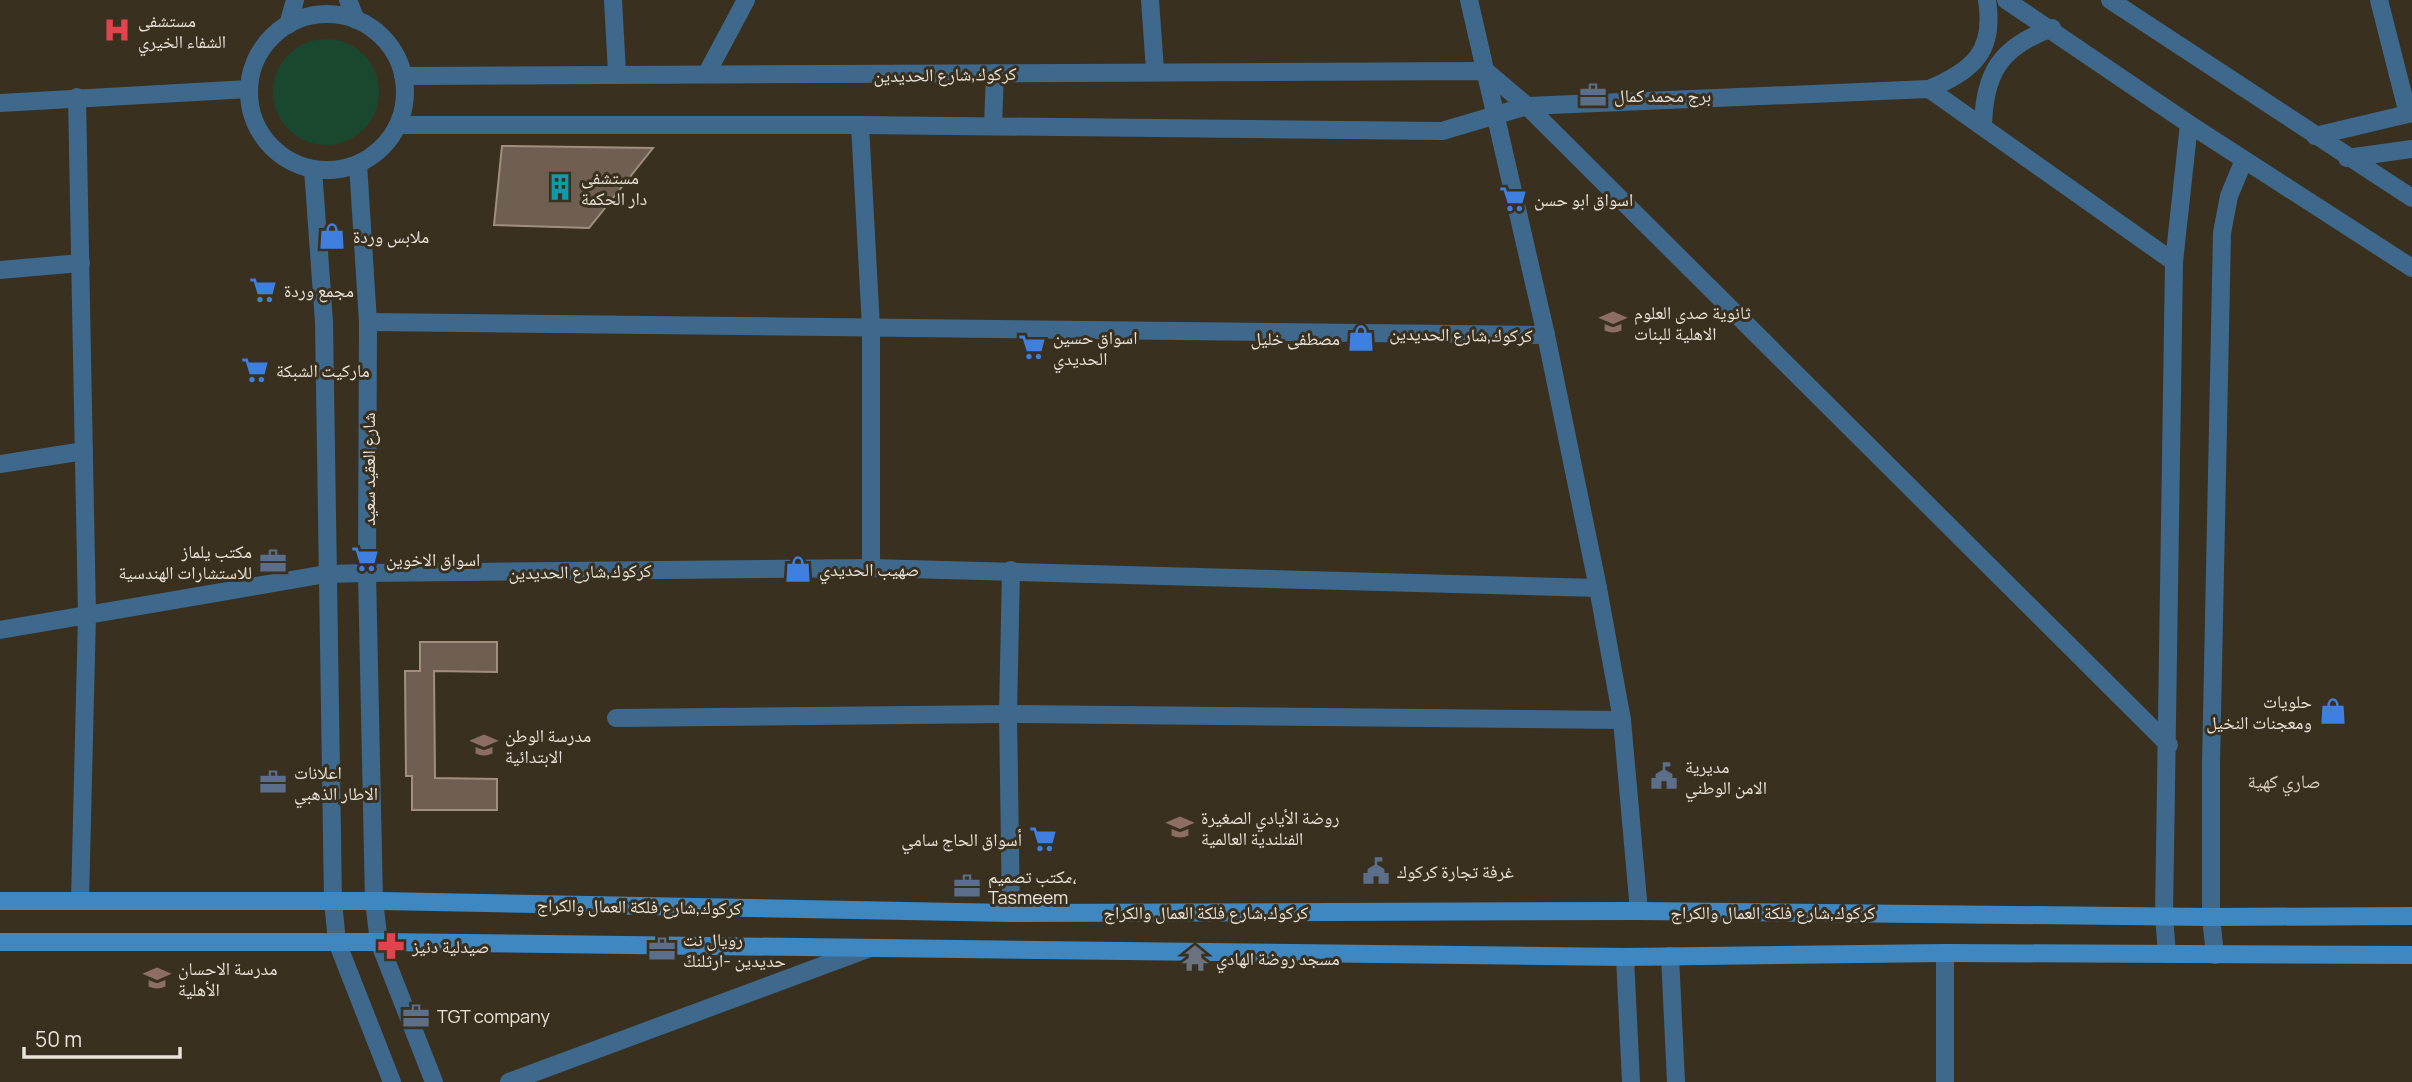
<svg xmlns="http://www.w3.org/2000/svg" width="2412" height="1082" font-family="Manrope,'Noto Naskh Arabic',sans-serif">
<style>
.green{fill:#19482e}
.building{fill:#6f5e52;stroke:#a18e81;stroke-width:2}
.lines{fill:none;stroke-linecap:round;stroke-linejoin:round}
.minor{stroke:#3e698d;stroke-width:18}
.tertiary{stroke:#3e698d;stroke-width:18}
.secondary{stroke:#3f87c0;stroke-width:18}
.labels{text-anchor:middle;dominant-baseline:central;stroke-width:6;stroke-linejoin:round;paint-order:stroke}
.poi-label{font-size:18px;fill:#e9e3d9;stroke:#393020;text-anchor:start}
.street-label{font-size:18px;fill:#e9e3d9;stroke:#393020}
.neighbourhood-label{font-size:19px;fill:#dbcfbc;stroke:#393020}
</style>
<rect width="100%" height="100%" fill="#393020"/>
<circle class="green" cx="326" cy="92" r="53"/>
<g class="building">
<polygon points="502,146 653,148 589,228 494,225"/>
<polygon points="420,642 497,642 497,672 434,671 435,778 497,779 497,810 412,810 412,776 406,776 405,671 420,671"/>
</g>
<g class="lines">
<g class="minor">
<polyline points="613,0 617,73"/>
<polyline points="1150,0 1155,70"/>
<polyline points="1469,0 1546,335 1598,588 1622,720 1639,911"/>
<polyline points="2379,0 2408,114"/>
<polyline points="707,73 746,0"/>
<polyline points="403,76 1486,71 1527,106 2169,745"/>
<path d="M1929 89C1974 70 1995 51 1987 0"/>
<polyline points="77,97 87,615 80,901"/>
<polyline points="0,103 249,89"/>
<polyline points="398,125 860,125 1442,131 1527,106 1929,89 2174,262"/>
<polyline points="860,125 871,327 871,568"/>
<polyline points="993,126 995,73"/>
<path d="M1983 127C1984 73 2000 47 2052 28"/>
<polyline points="0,270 81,263"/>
<polyline points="368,322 1546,335"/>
<polyline points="0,464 84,451"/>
<polyline points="1011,570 1008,714 1011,913"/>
<polyline points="0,630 326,574 367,573 871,568 1598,588"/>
<polyline points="616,718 1008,714 1622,720"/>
<polyline points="1945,953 1945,1082"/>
<polyline points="1670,956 1676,1082"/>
<polyline points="1625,957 1631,1082"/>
<polyline points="509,1082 870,948"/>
</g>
<g class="tertiary">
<polyline points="348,0 356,20"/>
<polyline points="2006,0 2189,124 2412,268"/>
<polyline points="2110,0 2412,198"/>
<circle cx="327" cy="92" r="78"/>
<polyline points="288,25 295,0"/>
<polyline points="2315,136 2412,113"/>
<polyline points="2347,158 2412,149"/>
<polyline points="358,164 368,322 367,573 374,901 379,942 434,1082"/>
<polyline points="313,169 324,322 333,901 337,942 392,1082"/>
<polyline points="2167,954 2164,916 2174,262 2189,124"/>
<polyline points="2215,955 2211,917 2211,764 2222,233 2229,196 2244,160"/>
</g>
<g class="secondary">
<polyline points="0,901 382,901 1011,913 1639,911 2211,917 2412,916"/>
<polyline points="0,942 379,942 1625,957 1945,953 2412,955"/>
</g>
</g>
<defs>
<symbol id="hospital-bare" viewBox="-9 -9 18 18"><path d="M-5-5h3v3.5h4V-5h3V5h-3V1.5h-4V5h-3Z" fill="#e0444e" stroke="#393020" stroke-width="2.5" paint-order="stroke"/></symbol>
<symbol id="office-bare" viewBox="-9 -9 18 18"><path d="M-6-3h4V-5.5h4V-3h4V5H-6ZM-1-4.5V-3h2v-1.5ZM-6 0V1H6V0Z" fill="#5c6f8a" stroke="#393020" stroke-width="2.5" paint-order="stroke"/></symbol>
<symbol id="building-bare" viewBox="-9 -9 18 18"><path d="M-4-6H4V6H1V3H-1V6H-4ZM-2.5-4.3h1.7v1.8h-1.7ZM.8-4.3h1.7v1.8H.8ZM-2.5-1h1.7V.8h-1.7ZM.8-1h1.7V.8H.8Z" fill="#0f9aa8" stroke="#393020" stroke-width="2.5" paint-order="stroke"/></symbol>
<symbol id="supermarket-bare" viewBox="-9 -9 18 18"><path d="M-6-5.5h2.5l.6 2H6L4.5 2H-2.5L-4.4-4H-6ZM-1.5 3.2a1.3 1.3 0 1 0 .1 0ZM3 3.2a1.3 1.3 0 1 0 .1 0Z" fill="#3f7fe0" stroke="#393020" stroke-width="2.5" paint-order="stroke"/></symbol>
<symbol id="shop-bare" viewBox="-9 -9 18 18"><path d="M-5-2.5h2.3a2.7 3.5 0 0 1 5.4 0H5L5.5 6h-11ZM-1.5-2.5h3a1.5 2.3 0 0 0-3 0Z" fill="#3f7fe0" stroke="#393020" stroke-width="2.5" paint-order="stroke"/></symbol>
<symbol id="school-bare" viewBox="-9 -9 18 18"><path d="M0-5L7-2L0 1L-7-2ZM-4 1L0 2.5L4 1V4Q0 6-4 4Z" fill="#8d6e63" stroke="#393020" stroke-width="2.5" paint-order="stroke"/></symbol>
<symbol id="civic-bare" viewBox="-9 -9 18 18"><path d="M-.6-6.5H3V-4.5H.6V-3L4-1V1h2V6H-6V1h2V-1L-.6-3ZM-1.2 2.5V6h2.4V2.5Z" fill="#5c6f8a" stroke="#393020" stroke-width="2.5" paint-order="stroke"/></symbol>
<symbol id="pharmacy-bare" viewBox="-9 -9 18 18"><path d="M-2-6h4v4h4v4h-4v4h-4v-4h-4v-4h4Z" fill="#e0444e" stroke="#393020" stroke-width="2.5" paint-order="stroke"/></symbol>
<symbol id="temple-bare" viewBox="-9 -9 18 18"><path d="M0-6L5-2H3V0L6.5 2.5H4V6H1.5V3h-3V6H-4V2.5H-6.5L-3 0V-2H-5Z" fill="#6b7280" stroke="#393020" stroke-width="2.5" paint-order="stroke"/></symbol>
</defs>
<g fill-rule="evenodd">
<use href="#hospital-bare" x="98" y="11" width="38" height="38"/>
<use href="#office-bare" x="1574" y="76" width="38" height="38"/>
<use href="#building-bare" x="541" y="168" width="38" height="38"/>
<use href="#supermarket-bare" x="1494" y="180" width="38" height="38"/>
<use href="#shop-bare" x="313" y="217" width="38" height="38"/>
<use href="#supermarket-bare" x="244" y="271" width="38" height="38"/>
<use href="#school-bare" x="1594" y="303" width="38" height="38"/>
<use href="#shop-bare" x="1342" y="319" width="38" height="38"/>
<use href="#supermarket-bare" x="1013" y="328" width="38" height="38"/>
<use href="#supermarket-bare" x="236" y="351" width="38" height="38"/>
<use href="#supermarket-bare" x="346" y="540" width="38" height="38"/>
<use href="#office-bare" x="254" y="542" width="38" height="38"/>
<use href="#shop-bare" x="779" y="550" width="38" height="38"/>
<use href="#shop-bare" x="2314" y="692" width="38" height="38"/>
<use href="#school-bare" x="465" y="726" width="38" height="38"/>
<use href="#civic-bare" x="1645" y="757" width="38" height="38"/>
<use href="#office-bare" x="254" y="763" width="38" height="38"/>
<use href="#school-bare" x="1161" y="808" width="38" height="38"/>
<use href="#supermarket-bare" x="1024" y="820" width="38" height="38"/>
<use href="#civic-bare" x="1357" y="852" width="38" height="38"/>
<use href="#office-bare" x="948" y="867" width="38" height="38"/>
<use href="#pharmacy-bare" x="372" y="927" width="38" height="38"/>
<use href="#office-bare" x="643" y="930" width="38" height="38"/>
<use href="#temple-bare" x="1176" y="939" width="38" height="38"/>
<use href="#school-bare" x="138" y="959" width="38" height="38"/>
<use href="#office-bare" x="397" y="997" width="38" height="38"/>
</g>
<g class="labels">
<g class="poi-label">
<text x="138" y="20">مستشفى<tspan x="138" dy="21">الشفاء الخيري</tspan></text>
<text x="1614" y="95">برج محمد كمال</text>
<text x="581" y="177">مستشفى<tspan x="581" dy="21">دار الحكمة</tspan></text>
<text x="1534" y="199">اسواق ابو حسن</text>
<text x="353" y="236">ملابس وردة</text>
<text x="284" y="290">مجمع وردة</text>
<text x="1634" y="312">ثانوية صدى العلوم<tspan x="1634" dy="21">الاهلية للبنات</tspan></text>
<text x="1053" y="337">اسواق حسين<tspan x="1053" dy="21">الحديدي</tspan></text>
<text x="1340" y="338" text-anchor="end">مصطفى خليل</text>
<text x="276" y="370">ماركيت الشبكة</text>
<text x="252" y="551" text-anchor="end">مكتب يلماز<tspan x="252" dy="21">للاستشارات الهندسية</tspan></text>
<text x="386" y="559">اسواق الاخوين</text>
<text x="819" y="569">صهيب الحديدي</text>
<text x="2312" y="701" text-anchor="end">حلويات<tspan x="2312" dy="21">ومعجنات النخيل</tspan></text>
<text x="505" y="735">مدرسة الوطن<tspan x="505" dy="21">الابتدائية</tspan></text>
<text x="1685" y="766">مديرية<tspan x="1685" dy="21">الامن الوطني</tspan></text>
<text x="294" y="772">اعلانات<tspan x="294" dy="21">الاطار الذهبي</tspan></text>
<text x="1201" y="817">روضة الأيادي الصغيرة<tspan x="1201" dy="21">الفنلندية العالمية</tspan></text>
<text x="1022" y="839" text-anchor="end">أسواق الحاج سامي</text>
<text x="1397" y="871">غرفة تجارة كركوك</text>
<text x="988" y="876">مكتب تصميم،<tspan x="988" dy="21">Tasmeem</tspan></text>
<text x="683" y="939">رويال نت<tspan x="683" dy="21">حديدين -ارثلنكً</tspan></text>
<text x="412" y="946">صيدلية دنيز</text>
<text x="1216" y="958">مسجد روضة الهادي</text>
<text x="178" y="968">مدرسة الاحسان<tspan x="178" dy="21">الأهلية</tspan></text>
<text x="437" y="1016">TGT company</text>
</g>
<g class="street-label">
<text transform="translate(945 74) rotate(-1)">كركوك,شارع الحديدين</text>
<text transform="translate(1461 334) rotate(1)">كركوك,شارع الحديدين</text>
<text transform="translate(368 469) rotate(-90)">شارع العقيد سعيد</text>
<text transform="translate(580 571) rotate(-1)">كركوك,شارع الحديدين</text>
<text transform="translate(639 906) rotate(1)">كركوك,شارع فلكة العمال والكراج</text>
<text x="1206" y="912">كركوك,شارع فلكة العمال والكراج</text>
<text x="1773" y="912">كركوك,شارع فلكة العمال والكراج</text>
</g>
<g class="neighbourhood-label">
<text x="2284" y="781">صاري كهية</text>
</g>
</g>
<path d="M24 1047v10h156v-10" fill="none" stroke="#e9e3d9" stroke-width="3.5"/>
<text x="35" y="1047" font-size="21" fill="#e9e3d9" stroke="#393020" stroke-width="5" paint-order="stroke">50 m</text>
</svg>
